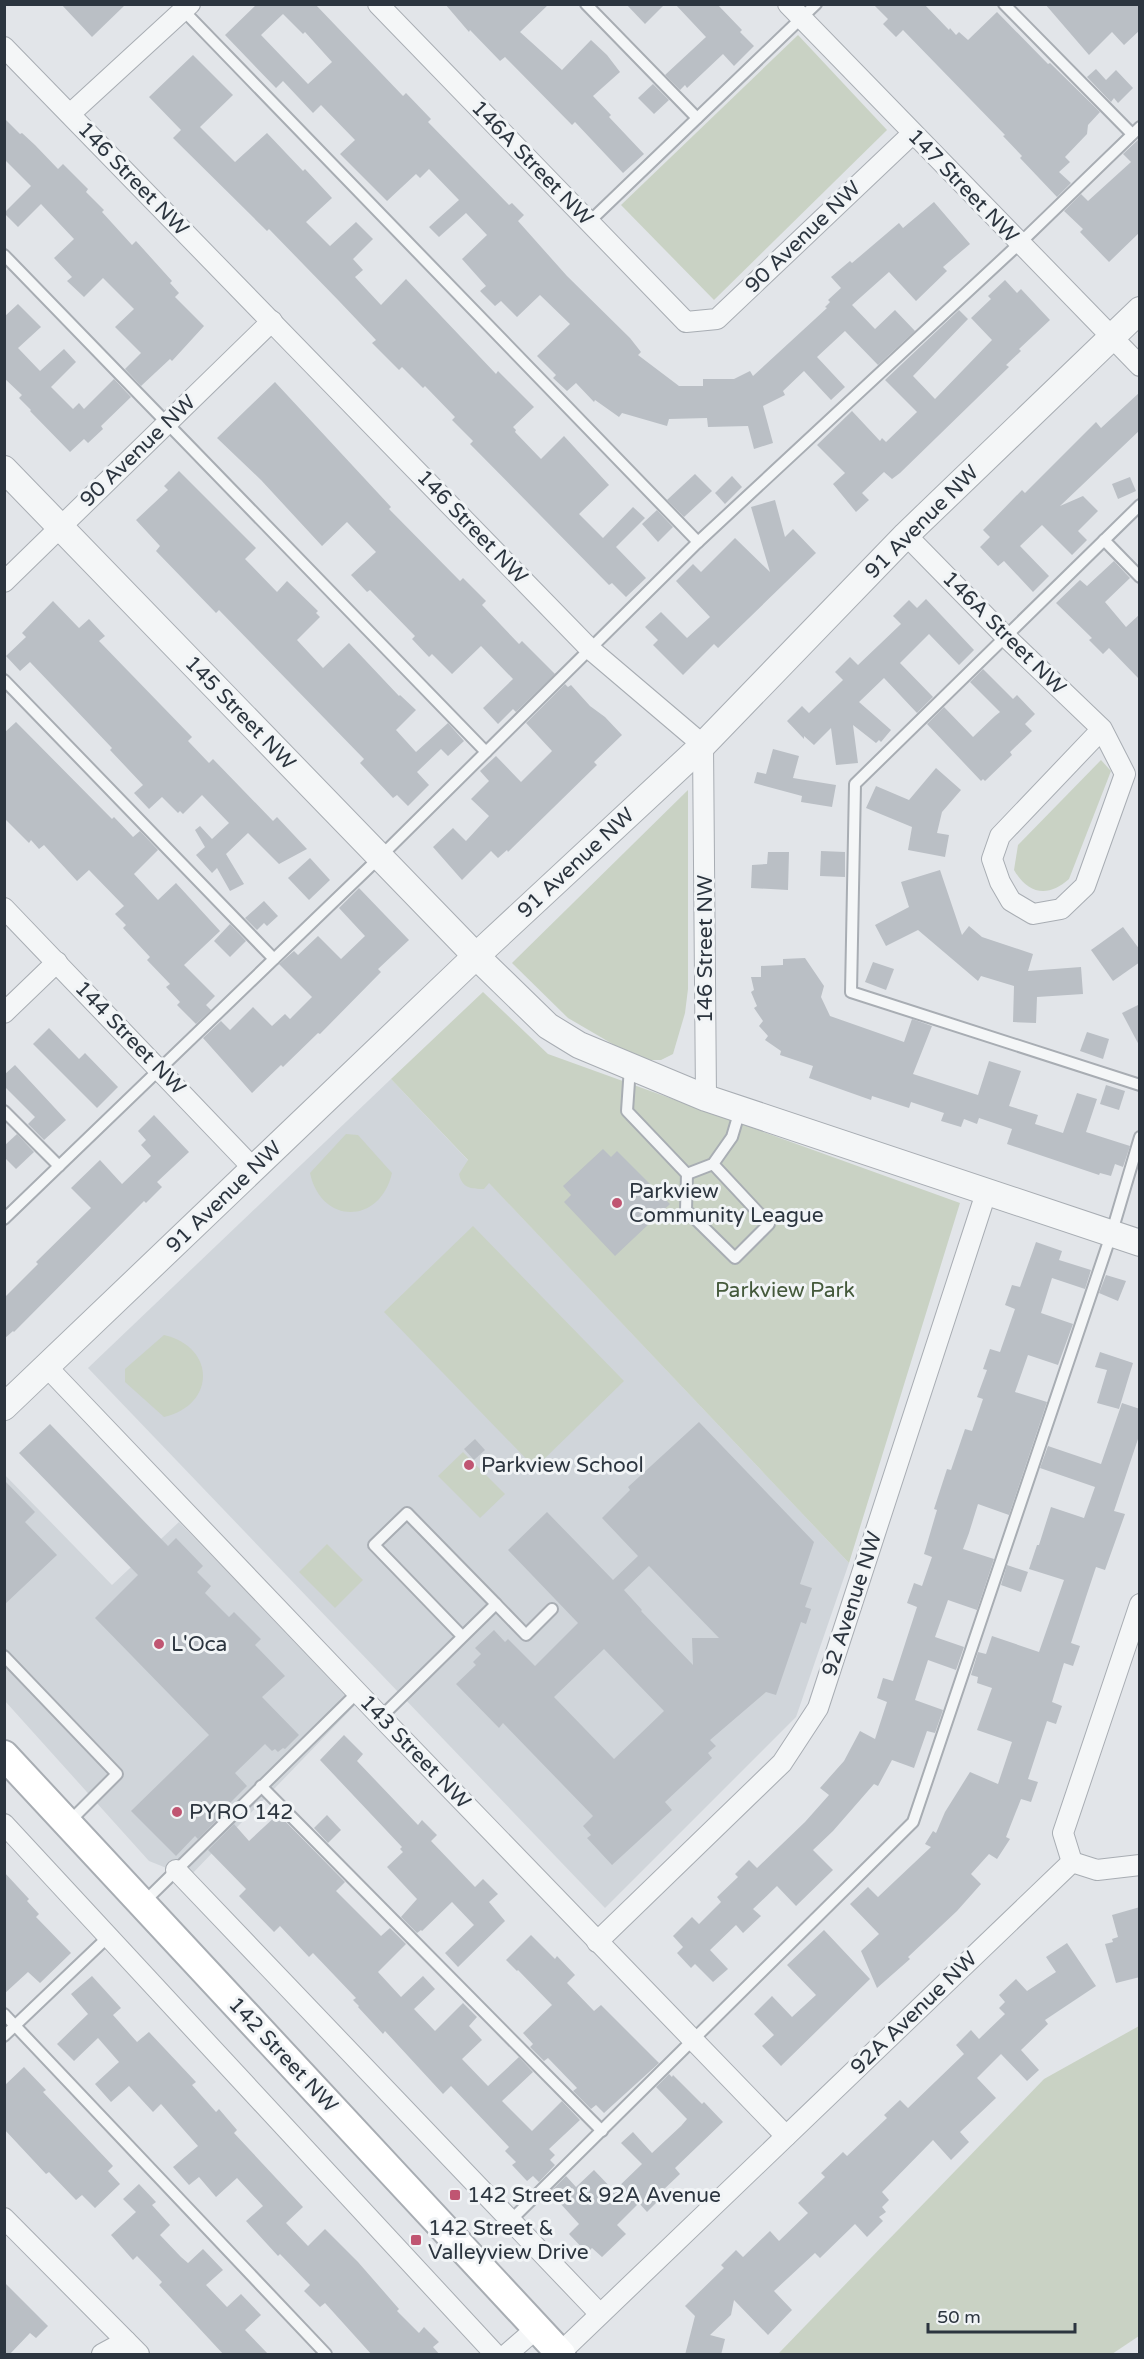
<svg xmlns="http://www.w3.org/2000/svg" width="1144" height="2359" font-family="'Varela Round',sans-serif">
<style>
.built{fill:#d0d5da}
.green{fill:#c9d2c4}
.building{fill:#babfc5;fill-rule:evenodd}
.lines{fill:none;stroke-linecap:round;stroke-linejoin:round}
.service-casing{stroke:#a8adb3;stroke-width:14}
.minor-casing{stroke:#a8adb3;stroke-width:22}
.tertiary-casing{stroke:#a8adb3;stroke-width:28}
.secondary-casing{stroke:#a8adb3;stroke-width:32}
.service{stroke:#f4f6f7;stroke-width:10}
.minor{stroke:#f4f6f7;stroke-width:20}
.tertiary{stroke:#f4f6f7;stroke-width:26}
.secondary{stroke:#fff;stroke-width:28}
.poi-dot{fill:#c05572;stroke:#f1f4f6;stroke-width:2}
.labels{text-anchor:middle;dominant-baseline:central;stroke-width:6;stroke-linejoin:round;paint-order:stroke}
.street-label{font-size:21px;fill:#2c353f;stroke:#f1f4f6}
.poi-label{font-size:21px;fill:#2c353f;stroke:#f1f4f6;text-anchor:start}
.park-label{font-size:21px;fill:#44593b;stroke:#f1f4f6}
</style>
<rect width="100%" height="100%" fill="#e2e5e9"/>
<g class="built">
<polygon points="391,1079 849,1563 796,1717 605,1908 88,1368"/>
<polygon points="4,1474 112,1585 179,1522 356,1704 189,1877 149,1861 5,1701"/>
</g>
<g class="green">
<polygon points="798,35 887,130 714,300 621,205"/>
<path d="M1101 760 1111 771 1069 879C1048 898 1028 894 1014 870L1018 845Z"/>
<polygon points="688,790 688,989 685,1013 673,1054 661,1060 650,1060 616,1046 568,1018 512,963"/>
<path d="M483 992 548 1054 960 1203 849 1563 489 1183 484 1189C471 1189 462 1188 459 1174L468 1160 391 1079Z"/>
<path d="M346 1134 358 1135 392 1173C380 1225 321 1225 310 1173Z"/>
<polygon points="473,1226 624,1381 535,1468 384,1312"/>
<path d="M164 1335C216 1347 216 1405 164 1417L125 1382V1369Z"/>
<polygon points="463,1452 505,1494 480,1518 438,1476"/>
<polygon points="327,1544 363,1580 335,1608 299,1572"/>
<polygon points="1139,2026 1139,2336 1112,2354 778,2354 1044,2079"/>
</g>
<g class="building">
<polygon points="61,4 126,4 92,37"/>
<path d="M257 4H315L403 96 406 93 431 119 428 122 509 205 512 203 524 215 518 221 567 276 630 338 641 352 638 355 679 386H703V379H734L750 371 753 376 827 308 825 307 830 302 828 300 841 288 831 277 850 261 852 263 899 223 903 228 934 202 970 244 943 267 947 271 916 301 889 272 852 305 875 329 895 310 915 331 878 365 845 331 817 357 845 387 831 400 804 371 783 391 785 395 763 406 773 443 754 449 748 426 708 427 707 418 669 419 667 426 622 413 619 417 595 400 594 402 576 383 567 391 553 378 556 375 537 356 570 324 540 295 517 317 501 301 495 306 480 291 486 286 462 259 487 235 466 213 439 237 429 227 459 200 429 169 420 178 416 174 387 201 340 154 355 140 321 105 313 113 283 81 276 88 225 35ZM283 14 303 34 305 32 332 62 308 84 261 35Z"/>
<polygon points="445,4 549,4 520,32 562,70 591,40 607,55 620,72 593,96 611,115 609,117 644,154 623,173 575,122 572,125 505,57 500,61 470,30 469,32"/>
<polygon points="626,4 665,4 645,24"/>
<polygon points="675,4 717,4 742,30 740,32 754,46 734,66 723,54 687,88 685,85 680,90 665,75 706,37"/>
<polygon points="873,4 924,4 949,30 950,28 956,35 959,32 968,40 997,12 1048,64 1050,63 1100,112 1088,125 1087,134 1065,157 1070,162 1059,172 1071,183 1057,197 1020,158 1022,156 1003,136 1005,135 903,30 896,37 883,24 888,19"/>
<polygon points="1045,4 1140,4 1140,30 1124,45 1112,32 1089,55"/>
<polygon points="193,55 233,95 200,127 235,162 267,133 303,171 305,169 332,198 306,222 330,246 356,222 373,239 353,259 363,270 355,277 381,305 406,279 496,374 498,371 534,407 513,427 516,430 515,432 541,459 564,436 609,485 579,514 603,538 633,507 645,518 616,547 646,578 626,597 612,583 609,585 470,444 473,441 452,420 455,417 425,386 423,388 402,367 399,370 372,343 376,340 339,301 269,229 267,231 173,138 181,130 149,97"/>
<polygon points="1096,69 1106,80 1116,70 1133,88 1118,103 1114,98 1111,102 1087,77"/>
<polygon points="653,84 669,100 654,114 638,98"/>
<polygon points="4,118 20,134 22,133 35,145 58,169 63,164 88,189 86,192 104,210 102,212 132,245 136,241 172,281 170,283 179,293 175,297 204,326 172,361 170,359 141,386 125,369 141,353 115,327 134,309 103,278 84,297 67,281 72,277 54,258 74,239 41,204 18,227 4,213 31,186 4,159"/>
<polygon points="1140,138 1140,232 1109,262 1080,232 1083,229 1064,211 1081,194 1088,201 1131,162 1123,154"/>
<polygon points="1005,280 1017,293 1021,289 1050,320 1019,349 1021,351 1006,365 1009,367 900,473 892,479 884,472 862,493 869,500 856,512 833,484 845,473 817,445 852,411 880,441 882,438 886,442 917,412 885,380 959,310 968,319 913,376 935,399 992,340 971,318 991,299 988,296"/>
<polygon points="18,304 41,327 18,348 40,371 64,349 76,362 51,387 73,409 79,403 84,409 114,379 131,397 101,426 103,429 88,443 84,439 70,452 30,411 31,410 19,398 22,395 4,378 4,317"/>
<polygon points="275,382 391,507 389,509 460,581 463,578 486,601 482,605 519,644 522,641 555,674 516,712 513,709 498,724 483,708 513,679 481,646 452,674 432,654 429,657 412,639 415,636 370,590 367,592 351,575 376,552 347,522 322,546 261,480 217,438"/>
<polygon points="1140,392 1140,430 1060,506 1083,496 1098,511 1078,531 1087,540 1072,555 1042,525 1020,546 1049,576 1033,592 1004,561 998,566 980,547 990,537 983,530 1022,490 1025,493 1096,422 1101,428"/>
<polygon points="179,471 256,548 245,559 277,592 287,581 318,611 316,613 320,617 297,640 323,668 349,643 399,696 400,695 416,710 396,730 416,752 448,723 464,741 448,756 441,749 417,772 429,785 408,806 397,795 393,798 360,763 364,759 219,610 216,613 156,551 160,546 136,520 168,490 164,486"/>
<polygon points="695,474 712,491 684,517 667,500"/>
<polygon points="732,476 742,487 725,504 715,493"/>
<polygon points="1130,477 1136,491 1118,499 1112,484"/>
<polygon points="775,500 785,537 793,529 816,553 718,648 714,644 683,675 653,645 658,640 645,627 661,612 687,638 710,617 676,581 693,564 701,572 735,538 770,572 751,507"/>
<polygon points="657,510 673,527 658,542 642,524"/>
<polygon points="1114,561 1130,578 1105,602 1126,627 1140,614 1140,680 1109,648 1103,654 1089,640 1092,638 1056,603 1080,580 1087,586"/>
<polygon points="926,599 974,650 959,665 929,634 900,663 933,697 917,713 884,678 859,702 891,730 881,742 879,740 876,743 853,725 858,763 836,765 831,728 814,745 804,736 804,739 787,721 802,706 809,713 843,680 835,672 850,657 858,665 901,624 893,616 909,600 917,608"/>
<polygon points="53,601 79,628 89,619 105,636 99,641 192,737 188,741 209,763 213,759 273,821 277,817 307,849 279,864 248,833 226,854 244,884 230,891 217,868 212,873 196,855 205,847 195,830 200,826 212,839 229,823 202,795 183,814 180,811 178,813 162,797 149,809 134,793 143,785 110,750 112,748 30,662 20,671 6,656 26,637 22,633"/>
<polygon points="983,669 1013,699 1017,695 1035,714 1025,724 1032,731 1010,752 1012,755 985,781 983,779 981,781 927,724 944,707 973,737 995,716 1000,712 970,682"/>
<polygon points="565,684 568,687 571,685 590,706 605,717 622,735 594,762 597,765 508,852 507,850 498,858 491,851 462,880 433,847 453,828 466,841 489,816 471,799 489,781 480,771 496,756 521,782 552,751 526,723"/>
<polygon points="16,722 112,819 114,817 133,837 140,831 158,850 134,874 158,900 176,883 220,931 184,965 215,996 206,1005 211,1010 196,1024 177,1005 180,1002 166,987 170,984 147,960 150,957 123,928 126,925 115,914 124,906 89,870 77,881 44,845 39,849 31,840 29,843 4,818 4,733"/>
<polygon points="773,749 799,756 793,778 836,785 832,807 801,802 802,796 754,783 757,772 766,774"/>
<polygon points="936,768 961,790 942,812 937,833 949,835 945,857 908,850 912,827 866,808 876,786 909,800"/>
<polygon points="821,851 845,852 845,877 820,876"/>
<polygon points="768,852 789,852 788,890 751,888 752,865 767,864"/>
<polygon points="310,858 330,880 309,900 288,878"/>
<polygon points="940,870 962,935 969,926 982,937 1033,954 1028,971 1081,967 1083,994 1037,997 1036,1023 1013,1022 1014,986 981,976 978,981 918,930 886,946 875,925 909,907 901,882"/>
<polygon points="359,888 409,940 378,969 381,972 320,1034 318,1033 283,1067 281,1065 252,1093 203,1038 221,1021 230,1030 253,1007 272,1026 285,1014 290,1019 312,997 279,964 294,951 298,955 318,936 341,959 365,936 339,908"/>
<polygon points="264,901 278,916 267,926 264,923 257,930 245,918"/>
<polygon points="230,924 246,941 230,957 214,941"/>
<polygon points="1123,927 1140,950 1140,962 1113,981 1091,950"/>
<polygon points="805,958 824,986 821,997 830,1016 904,1042 912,1019 932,1026 913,1074 978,1095 989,1061 1021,1071 1009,1106 1038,1115 1035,1124 1063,1133 1077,1093 1097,1099 1086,1132 1130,1146 1123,1167 1115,1164 1111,1176 1100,1173 1099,1175 1007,1144 1012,1129 979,1118 977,1124 964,1119 961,1127 941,1121 944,1113 911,1102 909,1108 872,1096 871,1100 809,1078 813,1066 780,1055 781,1051 765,1040 768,1036 759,1026 763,1021 754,1008 757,1006 751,992 754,990 751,977 761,977 761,966 783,965 783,959"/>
<polygon points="873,962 894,969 886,990 865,982"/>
<polygon points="1140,1004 1140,1047 1122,1013"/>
<polygon points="49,1028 79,1059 85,1053 118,1087 97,1108 33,1044"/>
<polygon points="1087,1032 1109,1039 1103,1059 1080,1051"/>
<polygon points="15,1065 66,1120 44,1140 28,1124 35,1117 4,1086 4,1075"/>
<polygon points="1106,1085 1125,1091 1119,1110 1100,1104"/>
<polygon points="154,1115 189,1152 157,1182 162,1187 146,1203 144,1201 14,1332 13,1331 4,1339 4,1298 38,1264 36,1262 91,1208 71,1188 100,1160 122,1184 151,1156 141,1145 146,1140 138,1131"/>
<polygon points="17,1134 34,1152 16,1169 4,1157 4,1146"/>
<polygon points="603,1149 611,1157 617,1151 670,1204 615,1256 564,1202 571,1195 563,1186"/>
<polygon points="1036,1242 1062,1251 1059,1260 1091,1270 1085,1289 1052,1278 1041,1313 1073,1324 1058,1365 1028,1355 1015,1392 1047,1402 1009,1515 978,1504 969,1533 963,1549 994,1559 977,1610 948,1600 935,1637 964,1647 956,1670 928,1660 915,1700 943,1710 935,1733 927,1731 914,1768 892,1760 878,1786 874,1784 833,1831 813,1850 833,1870 796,1906 777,1886 753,1909 761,1916 743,1933 736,1925 710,1950 728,1969 713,1982 695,1964 691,1968 677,1953 683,1947 673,1936 692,1917 699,1924 721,1902 717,1897 738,1877 735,1874 749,1860 757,1868 805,1822 829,1795 820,1788 844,1761 860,1731 875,1739 887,1702 877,1698 883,1678 893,1681 917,1607 907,1603 914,1583 922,1586 932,1557 924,1554 937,1510 934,1509 947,1469 951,1470 965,1429 972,1431 983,1399 977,1397 987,1370 983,1369 990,1349 1000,1352 1015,1309 1005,1305 1012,1285 1020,1287"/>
<polygon points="1106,1275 1126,1281 1118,1301 1099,1293"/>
<polygon points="1100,1352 1133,1363 1119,1409 1097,1403 1107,1370 1095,1367"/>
<polygon points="1122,1403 1140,1409 1140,1433 1114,1511 1125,1514 1105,1570 1096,1567 1086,1597 1071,1643 1080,1646 1073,1666 1064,1663 1052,1702 1062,1706 1056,1724 1047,1721 1028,1779 1038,1782 1031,1802 1021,1799 1006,1837 1010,1839 997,1859 989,1854 971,1874 981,1884 957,1911 908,1957 910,1959 877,1988 861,1951 879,1934 850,1904 868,1887 878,1897 931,1847 925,1844 933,1831 936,1833 945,1812 970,1772 998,1784 1012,1742 977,1730 992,1688 977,1683 978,1677 971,1675 978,1652 986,1654 992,1636 1039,1652 1064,1580 1029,1569 1037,1545 1039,1545 1051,1507 1084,1518 1095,1487 1040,1468 1048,1446 1101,1464"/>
<path d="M699 1422 814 1542 800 1584 812 1588 805 1607 811 1609 806 1624 801 1622 776 1695 766 1692 710 1740 716 1746 708 1753 712 1758 665 1802 672 1810 612 1865 587 1838 591 1835 583 1826 593 1816 503 1723 499 1728 456 1684 476 1665 473 1662 481 1654 475 1648 494 1630 505 1642 508 1639 535 1666 578 1623 508 1550 547 1512 613 1580 638 1556 602 1518 630 1490 628 1487ZM649 1566 719 1638H692L693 1665 641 1611 642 1610 624 1590ZM604 1649 664 1711 614 1759 554 1697Z"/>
<polygon points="50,1424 168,1546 176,1538 203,1566 197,1572 211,1586 205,1593 229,1617 234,1612 261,1639 255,1645 285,1676 262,1697 299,1735 285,1749 283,1748 278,1752 275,1749 272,1751 265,1744 235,1773 247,1786 222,1811 224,1813 198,1839 195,1836 176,1856 131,1811 209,1735 95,1618 138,1575 19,1453"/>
<polygon points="475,1439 485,1450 474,1460 464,1449"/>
<polygon points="4,1480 35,1512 25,1522 57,1555 4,1605"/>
<polygon points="1007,1565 1028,1572 1021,1592 1001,1585"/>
<polygon points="344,1735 363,1754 357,1761 418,1825 422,1820 437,1835 431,1841 475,1887 483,1879 498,1894 489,1902 505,1921 458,1967 445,1953 474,1925 452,1902 422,1931 421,1930 417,1933 401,1917 417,1899 387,1867 403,1852 400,1849 402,1847 320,1760"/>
<polygon points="278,1814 345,1882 336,1891 381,1936 390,1928 406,1944 378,1972 401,1997 423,1976 435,1989 414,2009 435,2031 463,2003 477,2017 469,2026 482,2040 462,2059 488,2086 519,2057 533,2072 502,2101 532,2131 562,2101 580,2120 549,2149 555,2155 550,2160 555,2165 539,2182 533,2176 527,2181 512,2165 516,2162 505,2151 509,2147 451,2086 443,2094 385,2031 383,2034 358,2007 359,2006 353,2000 356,1998 313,1953 309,1957 280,1926 274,1932 239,1896 246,1889 208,1850 234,1824 249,1841"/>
<polygon points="327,1815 341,1830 328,1843 314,1828"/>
<polygon points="4,1872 29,1899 27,1901 39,1914 36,1917 71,1953 40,1983 28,1972 4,1994"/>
<polygon points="1140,1907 1140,1977 1116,1983 1105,1944 1113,1942 1112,1939 1118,1937 1112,1915"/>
<polygon points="824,1930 870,1979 781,2066 762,2046 774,2035 754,2014 772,1996 792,2017 816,1995 787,1965"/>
<polygon points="531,1935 555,1959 557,1956 575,1975 567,1983 594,2011 601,2005 659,2063 604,2113 596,2105 591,2109 573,2091 577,2088 548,2058 544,2061 530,2047 533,2044 523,2033 552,2005 518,1970 517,1971 506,1960"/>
<polygon points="1067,1943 1096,1986 1045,2020 1048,2024 1021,2050 1039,2070 1027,2081 1001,2054 977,2078 996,2098 960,2132 969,2142 951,2160 933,2140 882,2192 889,2200 882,2207 886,2212 879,2217 883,2221 867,2237 855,2224 820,2258 815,2253 774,2291 792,2310 768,2335 734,2300 731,2315 710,2335 725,2339 721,2355 685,2355 695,2316 685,2306 724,2268 721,2265 736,2250 743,2257 770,2231 779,2241 808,2213 798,2203 825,2177 821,2173 843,2152 847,2156 887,2118 884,2115 900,2100 908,2108 964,2054 956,2045 971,2030 979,2039 1005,2014 999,2008 1005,2002 999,1995 1016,1979 1027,1991 1056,1972 1046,1957"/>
<polygon points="92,1976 121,2008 113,2015 137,2042 149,2032 196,2082 192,2085 216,2112 219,2109 237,2130 234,2133 303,2207 286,2223 308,2246 325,2229 358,2262 399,2309 397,2311 419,2333 424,2327 439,2342 433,2347 440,2355 372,2355 325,2303 320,2307 304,2291 310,2285 280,2254 278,2256 246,2221 263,2206 237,2178 216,2197 199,2177 189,2185 173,2167 198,2146 161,2104 153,2112 129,2086 111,2102 95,2084 119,2062 98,2038 74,2061 57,2044 88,2014 71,1994"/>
<polygon points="24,2067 46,2090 43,2092 113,2166 108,2171 120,2184 95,2208 82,2195 76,2200 49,2172 46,2174 4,2129 4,2086"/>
<polygon points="669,2074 672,2077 673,2075 702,2104 704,2102 723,2122 675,2168 680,2174 660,2193 663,2196 647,2212 639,2203 617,2225 626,2234 602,2257 592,2248 587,2253 569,2234 579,2224 550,2192 566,2176 576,2187 594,2170 614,2191 642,2164 621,2143 633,2132 652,2153 681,2126 687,2119 656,2087"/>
<polygon points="139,2184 156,2202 152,2205 170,2225 160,2235 181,2257 188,2263 203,2249 223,2270 206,2285 227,2307 241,2294 261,2315 245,2330 269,2355 224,2355 159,2285 162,2282 137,2256 133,2260 111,2235 136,2212 123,2199"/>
<polygon points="4,2282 48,2326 36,2338 30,2333 9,2355 4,2355"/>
</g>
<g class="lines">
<defs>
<g id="service">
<polyline points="586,4 697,118"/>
<polyline points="1004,4 1132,134"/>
<polyline points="589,222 816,4"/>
<polyline points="4,255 486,752"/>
<polyline points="1140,505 855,784 851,992 1140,1085"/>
<polyline points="1104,540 1140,577"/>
<polyline points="698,542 1020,243 1140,127"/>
<polyline points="4,680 274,959"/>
<polyline points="630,1067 627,1111 687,1174 713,1164 732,1137 740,1110"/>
<polyline points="4,1111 59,1166"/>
<polyline points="687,1174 686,1210 735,1258 769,1224 713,1164"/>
<polyline points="4,1219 380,857 698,542 182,9"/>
<polyline points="496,1604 526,1635 552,1609"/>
<polyline points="4,1656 117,1774 69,1822"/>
<polyline points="381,1717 496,1604 407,1513 374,1545 462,1636"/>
<polyline points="261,1786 602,2131"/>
<polyline points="143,1903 358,1692"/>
<polyline points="4,2014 326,2354"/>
<polyline points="4,2036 109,1936"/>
<polyline points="510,2221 913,1822 1111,1235 1140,1137"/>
</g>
<g id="minor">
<polyline points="378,4 686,322 717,319 912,134"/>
<polyline points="788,4 1140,366"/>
<polyline points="4,47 590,649 703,745 706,1098"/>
<polyline points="70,114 190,4"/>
<polyline points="906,535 1005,636 1102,729 1125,774 1085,886 1061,909 1033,914 1011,901 1000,882 992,859 1000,836 1102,729"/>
<polyline points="4,582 272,321"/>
<polyline points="4,908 254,1169"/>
<polyline points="4,1013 57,962"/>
<polyline points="47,1367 381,1717 786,2136"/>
<polyline points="4,1824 495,2354"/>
<polyline points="1072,1862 1063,1833 1140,1604"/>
<polyline points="1072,1862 1097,1870 1140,1865"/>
<polyline points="176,1870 600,2314"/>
<polyline points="597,1942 782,1763 818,1708 986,1193"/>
<polyline points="4,2218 139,2354"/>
<polyline points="560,2353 1072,1862"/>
<polyline points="102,2354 126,2341"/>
<polyline points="507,2354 537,2328"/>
</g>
<g id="tertiary">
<polyline points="4,469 476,956 548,1026 579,1045 706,1098 1140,1243"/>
<polyline points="4,1407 476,956 703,745 906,535 1140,310"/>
</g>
<polyline id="secondary" points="4,1755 561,2354"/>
</defs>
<use href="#service" class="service-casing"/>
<use href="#minor" class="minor-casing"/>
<use href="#tertiary" class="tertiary-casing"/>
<use href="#secondary" class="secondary-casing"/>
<use href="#service" class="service"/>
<use href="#minor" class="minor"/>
<use href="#tertiary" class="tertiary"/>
<use href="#secondary" class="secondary"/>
</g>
<g class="poi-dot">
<circle cx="617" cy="1203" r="6"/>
<circle cx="469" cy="1465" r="6"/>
<circle cx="159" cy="1644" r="6"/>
<circle cx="177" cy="1812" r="6"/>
<rect x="449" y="2189" width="12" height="12" rx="3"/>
<rect x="410" y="2234" width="12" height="12" rx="3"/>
</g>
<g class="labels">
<g class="street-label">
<text transform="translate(532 163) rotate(46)">146A Street NW</text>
<text transform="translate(133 179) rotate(46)">146 Street NW</text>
<text transform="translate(963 186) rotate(46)">147 Street NW</text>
<text transform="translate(803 237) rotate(-44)">90 Avenue NW</text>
<text transform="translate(138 451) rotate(-44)">90 Avenue NW</text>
<text transform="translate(922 522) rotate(-45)">91 Avenue NW</text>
<text transform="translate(472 527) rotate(46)">146 Street NW</text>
<text transform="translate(1004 633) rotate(45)">146A Street NW</text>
<text transform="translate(240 713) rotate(46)">145 Street NW</text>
<text transform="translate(576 863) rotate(-43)">91 Avenue NW</text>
<text transform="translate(705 949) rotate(-90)">146 Street NW</text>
<text transform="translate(130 1038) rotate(46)">144 Street NW</text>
<text transform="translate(224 1197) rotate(-44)">91 Avenue NW</text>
<text transform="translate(852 1604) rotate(-72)">92 Avenue NW</text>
<text transform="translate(415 1752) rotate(46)">143 Street NW</text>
<text transform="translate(914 2013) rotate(-44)">92A Avenue NW</text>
<text transform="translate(283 2055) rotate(47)">142 Street NW</text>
</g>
<g class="poi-label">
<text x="629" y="1191">Parkview<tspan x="629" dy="24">Community League</tspan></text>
<text x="481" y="1465">Parkview School</text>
<text x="171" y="1644">L'Oca</text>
<text x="189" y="1812">PYRO 142</text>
<text x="467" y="2195">142 Street &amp; 92A Avenue</text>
<text x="428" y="2228">142 Street &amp;<tspan x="428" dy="24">Valleyview Drive</tspan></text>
</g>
<g class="park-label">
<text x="785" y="1290">Parkview Park</text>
</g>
</g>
<rect width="1144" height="2359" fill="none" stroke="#2c353f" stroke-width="12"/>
<path d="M928 2323v9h147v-9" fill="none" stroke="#2c353f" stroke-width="3"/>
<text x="937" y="2323" font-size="18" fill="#2c353f" stroke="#f1f4f6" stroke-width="4.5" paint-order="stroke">50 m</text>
</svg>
